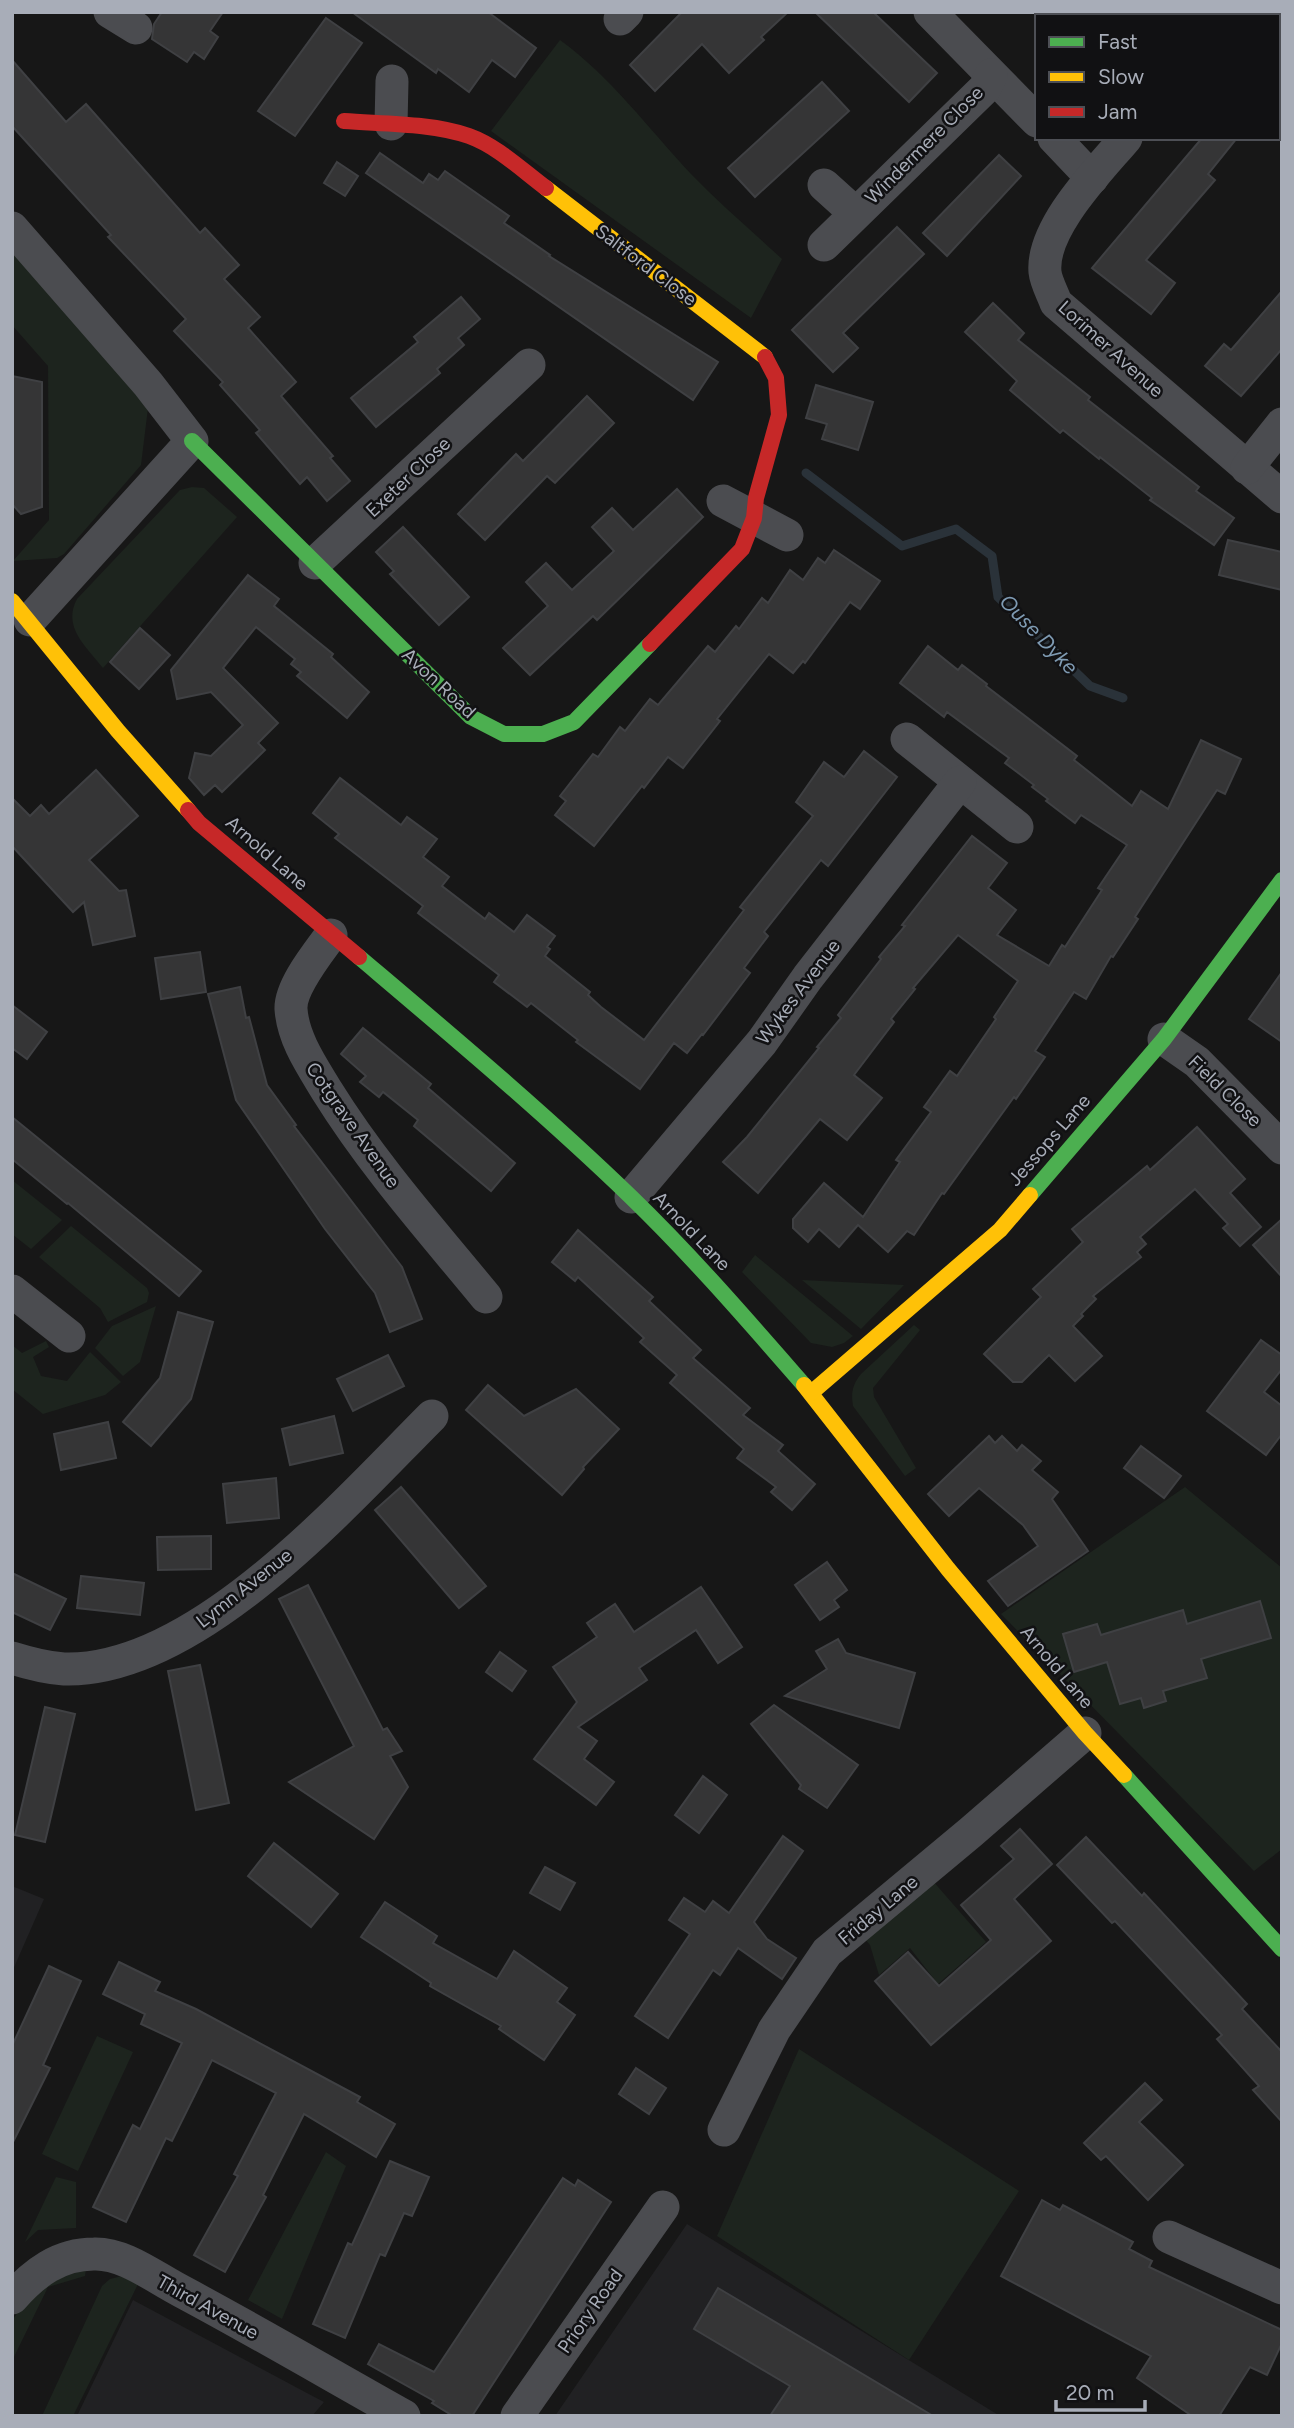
<svg xmlns="http://www.w3.org/2000/svg" width="1294" height="2428" font-family="Figtree,sans-serif">
<style>
.built{fill:#212123}
.green{fill:#1d241e}
.lines{fill:none;stroke-linecap:round;stroke-linejoin:round}
.stream{stroke:#2a3239;stroke-width:9}
.building{fill:#353536;stroke:#3f4043;stroke-width:2}
.street{stroke:#4b4c50;stroke-width:33}
.fast{stroke:#4caf50;stroke-width:16}
.slow{stroke:#ffc107;stroke-width:16}
.jam{stroke:#c62828;stroke-width:16}
.labels{text-anchor:middle;dominant-baseline:central;stroke-width:5;stroke-linejoin:round;paint-order:stroke}
.street-label{font-size:19px;fill:#a8adb8;stroke:#111113}
.water-label{font-size:21px;font-style:italic;fill:#7f9bb3;stroke:#111113}
</style>
<rect width="100%" height="100%" fill="#171717"/>
<g class="built">
<polygon points="12,1886 44,1899 12,1972"/>
<polygon points="687,2224 1000,2416 555,2416"/>
<polygon points="133,2300 305,2392 324,2402 312,2416 77,2416"/>
</g>
<g class="green">
<path d="M560 40C611 77 648 128 691 174 720 204 752 231 782 259L751 318 491 131Z"/>
<polygon points="12,245 148,408 141,465 64,554 57,558 13,561 49,520 48,366 12,325"/>
<path d="M192 487 204 488 237 517 103 668C86 646 62 627 77 599L180 490Z"/>
<polygon points="12,1180 62,1220 31,1249 12,1234"/>
<polygon points="71,1226 147,1288 149,1293 147,1302 108,1322 100,1308 39,1257"/>
<polygon points="755,1255 853,1336 844,1343 832,1347 811,1343 742,1272"/>
<polygon points="802,1280 904,1285 861,1329"/>
<polygon points="156,1306 140,1362 123,1376 95,1348 112,1326"/>
<path d="M914 1325 920 1330 873 1388 874 1397 916 1468 905 1476 853 1406C851 1393 852 1385 861 1374Z"/>
<polygon points="46,1341 49,1347 33,1357 41,1376 67,1381 90,1352 121,1382 105,1395 43,1414 12,1389 12,1345 22,1353"/>
<polygon points="1185,1487 1282,1568 1282,1849 1254,1871 1001,1614"/>
<polygon points="932,1880 986,1942 938,1984 910,1948 879,1975 870,1945 864,1938"/>
<polygon points="97,2036 133,2052 78,2171 42,2154"/>
<polygon points="799,2049 1019,2191 909,2360 717,2236"/>
<polygon points="326,2152 346,2166 282,2319 248,2300"/>
<polygon points="56,2177 76,2182 76,2228 38,2230 25,2242"/>
<polygon points="86,2269 85,2276 48,2287 12,2361 12,2321 34,2287"/>
<polygon points="126,2275 140,2280 73,2416 42,2416 102,2286 110,2279"/>
</g>
<g class="lines">
<polyline class="stream" points="806,473 902,546 956,529 992,556 998,597 1090,686 1123,698"/>
</g>
<g class="building">
<polygon points="162,12 223,12 210,31 218,37 204,59 194,52 187,62 152,39 154,24"/>
<polygon points="352,12 488,12 536,48 515,77 492,60 469,92 438,69 436,73"/>
<polygon points="682,12 788,12 761,37 764,40 729,73 702,44 655,91 630,65"/>
<polygon points="815,12 873,12 937,73 909,102"/>
<polygon points="326,18 362,43 295,136 258,111"/>
<polygon points="12,60 66,122 86,104 200,233 205,228 239,265 224,279 260,317 248,328 296,382 281,396 333,456 330,458 350,481 327,501 307,477 300,484 256,433 260,430 220,385 223,382 174,331 186,319 108,237 111,235 12,126"/>
<polygon points="822,82 849,111 755,197 728,168"/>
<polygon points="1202,138 1237,138 1208,174 1215,180 1146,260 1175,283 1151,314 1092,268"/>
<polygon points="380,153 423,183 429,174 438,180 445,171 509,216 504,223 550,255 549,256 718,362 693,400 366,173"/>
<polygon points="999,155 1021,176 947,256 923,233"/>
<polygon points="337,162 358,176 345,196 324,183"/>
<polygon points="897,227 924,254 843,333 858,348 833,372 792,330"/>
<polygon points="1282,291 1282,349 1241,396 1205,366 1224,344 1231,350"/>
<polygon points="461,297 480,319 458,338 464,345 437,369 440,373 376,427 351,398 418,342 414,337"/>
<polygon points="993,303 1024,333 1018,340 1090,397 1088,400 1199,487 1196,491 1234,518 1214,545 1150,500 1152,498 1100,457 1099,459 1063,430 1060,433 1010,390 1017,381 965,332"/>
<polygon points="12,376 42,382 42,507 21,514 12,504"/>
<polygon points="816,385 873,402 858,450 822,439 827,424 806,418"/>
<polygon points="587,396 614,423 555,483 547,476 485,540 458,514 516,454 523,461"/>
<polygon points="677,489 703,517 597,620 593,616 530,675 503,648 548,606 526,582 546,563 572,590 614,551 592,527 612,508 633,530"/>
<polygon points="403,527 469,597 439,625 390,574 394,571 376,552"/>
<polygon points="1228,540 1282,552 1282,590 1219,575"/>
<polygon points="834,550 880,581 860,609 850,602 805,663 803,661 793,673 769,654 717,719 720,721 683,768 668,757 644,788 642,786 594,846 555,815 566,801 560,796 593,754 598,757 620,727 625,731 650,699 658,705 708,646 715,652 736,626 739,629 762,598 768,603 790,570 803,580 818,558 825,563"/>
<polygon points="248,575 279,599 274,606 333,654 331,657 369,692 347,718 297,676 301,672 291,664 295,659 256,627 223,668 278,723 258,743 265,750 222,792 215,785 204,795 189,778 195,753 211,756 243,725 211,692 177,699 171,670"/>
<polygon points="140,628 170,655 139,689 110,662"/>
<polygon points="928,646 958,670 962,665 987,684 986,686 1077,756 1074,760 1132,806 1141,791 1168,809 1201,740 1241,759 1225,794 1217,790 1135,917 1138,919 1113,957 1111,956 1086,999 1074,992 1035,1051 1045,1057 1016,1099 1014,1097 944,1194 942,1193 914,1235 907,1231 888,1252 858,1225 839,1247 819,1229 808,1242 793,1228 793,1219 824,1183 863,1217 900,1162 896,1160 931,1112 924,1107 950,1071 957,1076 996,1019 994,1017 1018,981 958,935 913,988 915,989 891,1019 894,1022 854,1075 882,1098 847,1140 820,1119 758,1193 723,1162 747,1137 819,1048 817,1047 841,1018 838,1015 881,959 879,957 905,926 902,925 972,836 1007,863 988,888 1016,910 997,935 1049,966 1062,945 1065,947 1102,890 1098,888 1127,845 1081,815 1075,823 1046,801 1048,799 1032,787 1034,785 1005,763 1009,758 947,712 944,717 900,683"/>
<polygon points="864,751 897,777 828,866 821,860 764,932 768,936 744,968 750,973 703,1035 702,1034 687,1053 674,1043 640,1089 576,1042 578,1040 531,1003 527,1007 494,982 499,975 418,913 423,906 335,838 339,834 313,813 340,778 401,825 407,817 437,839 423,857 449,877 442,886 485,919 489,913 514,932 527,915 555,936 547,947 550,949 545,956 590,992 588,995 601,1007 644,1040 744,910 740,907 813,816 796,802 824,762 844,777"/>
<polygon points="96,770 138,816 89,860 119,891 126,890 135,936 93,945 84,902 73,912 12,846 12,798 30,816 41,805 49,814"/>
<polygon points="200,952 206,992 161,999 155,958"/>
<polygon points="1282,972 1282,1042 1249,1019"/>
<polygon points="240,987 246,1018 249,1017 267,1085 296,1125 294,1126 402,1267 422,1319 390,1332 375,1293 325,1229 236,1100 208,994"/>
<polygon points="12,1005 47,1032 27,1059 12,1048"/>
<polygon points="363,1028 431,1084 428,1088 515,1163 491,1191 414,1126 418,1120 383,1092 379,1097 360,1082 366,1076 341,1054"/>
<polygon points="12,1117 201,1271 179,1296 68,1203 67,1204 12,1159"/>
<polygon points="1197,1127 1245,1179 1230,1193 1261,1227 1240,1246 1223,1228 1228,1224 1195,1189 1140,1237 1146,1244 1137,1252 1141,1257 1093,1296 1096,1299 1081,1314 1083,1316 1073,1326 1102,1356 1075,1381 1049,1355 1022,1382 1013,1382 984,1354 1041,1297 1033,1289 1083,1242 1072,1229 1147,1166 1150,1170"/>
<polygon points="1282,1219 1282,1277 1253,1245"/>
<polygon points="578,1230 653,1297 649,1301 701,1350 693,1358 750,1408 743,1415 783,1445 778,1451 815,1484 792,1510 771,1492 776,1487 737,1458 744,1449 670,1383 677,1375 640,1342 644,1338 578,1277 575,1281 552,1262"/>
<polygon points="178,1312 213,1322 191,1399 151,1446 123,1422 160,1378"/>
<polygon points="1261,1340 1282,1355 1282,1369 1264,1392 1282,1406 1282,1434 1266,1455 1207,1411"/>
<polygon points="388,1355 404,1386 353,1411 337,1379"/>
<polygon points="488,1385 524,1416 576,1389 619,1429 583,1467 584,1469 562,1495 466,1410"/>
<polygon points="334,1416 343,1453 290,1465 282,1429"/>
<polygon points="108,1422 116,1458 61,1470 54,1434"/>
<polygon points="989,1436 995,1443 1002,1436 1017,1451 1022,1445 1041,1461 1032,1470 1058,1492 1052,1499 1088,1551 1008,1606 988,1581 1038,1546 1023,1525 979,1488 949,1516 928,1494"/>
<polygon points="1141,1446 1181,1476 1164,1498 1124,1468"/>
<polygon points="276,1478 279,1518 227,1523 223,1484"/>
<polygon points="401,1487 486,1586 459,1608 375,1510"/>
<polygon points="211,1536 211,1569 158,1570 157,1537"/>
<polygon points="827,1562 847,1590 834,1600 839,1607 820,1620 795,1585"/>
<polygon points="12,1573 66,1599 50,1630 12,1612"/>
<polygon points="81,1576 144,1583 140,1615 77,1608"/>
<polygon points="308,1585 383,1730 387,1728 402,1751 390,1756 408,1787 374,1839 289,1782 354,1746 279,1599"/>
<polygon points="701,1587 742,1647 718,1663 696,1630 639,1668 647,1680 578,1727 597,1741 584,1759 614,1782 596,1805 534,1759 577,1702 553,1667 597,1637 587,1623 615,1604 634,1632"/>
<polygon points="1260,1601 1271,1638 1201,1659 1207,1678 1163,1691 1166,1701 1144,1708 1141,1698 1120,1704 1107,1662 1074,1672 1063,1634 1097,1624 1101,1635 1183,1610 1187,1624"/>
<polygon points="838,1639 846,1653 915,1673 899,1728 785,1696 827,1669 816,1651"/>
<polygon points="500,1652 526,1671 512,1691 486,1672"/>
<polygon points="200,1665 229,1803 196,1810 168,1671"/>
<polygon points="774,1705 858,1765 827,1808 799,1789 801,1785 751,1724"/>
<polygon points="45,1707 75,1714 45,1842 15,1835"/>
<polygon points="703,1776 727,1795 699,1833 675,1815"/>
<polygon points="1020,1829 1052,1864 1014,1899 1051,1941 931,2045 875,1981 908,1952 939,1986 991,1940 961,1905 1014,1859 1001,1846"/>
<polygon points="783,1836 803,1851 754,1922 767,1939 796,1958 782,1979 738,1948 720,1975 713,1970 668,2038 635,2016 690,1934 669,1920 684,1898 705,1912 713,1901 729,1913"/>
<polygon points="1086,1837 1142,1896 1144,1893 1247,2004 1242,2009 1282,2052 1282,2122 1253,2090 1259,2086 1217,2039 1222,2035 1115,1921 1112,1923 1057,1865"/>
<polygon points="274,1843 338,1894 311,1927 248,1876"/>
<polygon points="545,1867 575,1883 560,1910 530,1893"/>
<polygon points="385,1902 437,1936 433,1943 497,1979 514,1951 567,1988 557,2002 575,2015 544,2060 499,2029 501,2026 430,1986 431,1983 361,1937"/>
<polygon points="119,1962 160,1982 155,1991 196,2009 360,2097 357,2102 395,2124 376,2157 304,2114 263,2195 266,2197 225,2272 194,2255 238,2176 234,2174 276,2093 212,2060 172,2141 166,2138 126,2222 93,2207 133,2125 140,2129 182,2043 141,2024 145,2014 103,1994"/>
<polygon points="49,1966 81,1981 43,2065 50,2068 12,2144 12,2046"/>
<polygon points="636,2068 666,2088 649,2114 619,2094"/>
<polygon points="1145,2083 1162,2100 1139,2122 1183,2165 1148,2200 1106,2156 1101,2160 1084,2143"/>
<polygon points="390,2161 429,2177 412,2216 404,2213 385,2256 380,2254 345,2338 313,2324 348,2243 352,2245"/>
<polygon points="563,2178 575,2186 578,2180 611,2202 472,2416 453,2416 432,2403 434,2401 368,2364 379,2344 434,2372"/>
<polygon points="1042,2200 1060,2210 1063,2205 1133,2242 1129,2249 1152,2261 1149,2267 1282,2330 1282,2343 1267,2375 1250,2367 1219,2416 1192,2416 1137,2378 1151,2356 1001,2276"/>
<polygon points="718,2288 933,2416 770,2416 790,2386 694,2329"/>
</g>
<g class="lines">
<g class="street">
<polyline points="110,12 136,28"/>
<polyline points="930,12 1037,121"/>
<polyline points="1224,16 1225,12"/>
<polyline points="620,19 627,12"/>
<polyline points="391,124 392,81"/>
<polyline points="1054,138 1092,178"/>
<path d="M1126 138C1099 170 1041 228 1045 272 1046 282 1053 294 1056 303L1282 497"/>
<polyline points="824,185 855,213"/>
<polyline points="12,228 148,384 192,441 30,620"/>
<polyline points="824,245 985,88 991,75"/>
<polyline points="1247,468 1282,424"/>
<polyline points="723,501 787,535"/>
<polyline points="315,563 529,365"/>
<polyline points="907,739 1017,827"/>
<path d="M331 935C318 953 290 987 291 1009 293 1039 312 1066 327 1091 373 1165 431 1230 486 1297"/>
<polyline points="1164,1039 1197,1062 1282,1148"/>
<polyline points="631,1197 762,1042 808,977 960,782"/>
<polyline points="12,1291 69,1336"/>
<path d="M12 1658C28 1663 47 1668 64 1669 196 1673 345 1503 432 1416"/>
<polyline points="724,2130 774,2030 827,1952 971,1832 1085,1733"/>
<polyline points="1169,2237 1282,2288"/>
<path d="M12 2298C34 2273 59 2254 94 2254 124 2253 154 2277 181 2291 256 2331 329 2374 404 2416"/>
<polyline points="517,2416 663,2207"/>
</g>
<g class="fast">
<polyline points="192,441 471,717 504,734 543,734 574,722 650,644"/>
<path d="M359 957C451 1035 544 1113 631 1197 692 1256 748 1321 804 1385"/>
<polyline points="1030,1195 1164,1039 1282,880"/>
<polyline points="1124,1775 1282,1949"/>
</g>
<g class="slow">
<polyline points="546,188 765,357"/>
<polyline points="12,601 118,731 188,810"/>
<polyline points="804,1385 948,1569 1085,1733 1124,1775"/>
<polyline points="811,1393 1000,1230 1030,1195"/>
</g>
<g class="jam">
<path d="M344 121C383 124 432 123 469 136 497 146 522 170 546 188"/>
<polyline points="650,644 742,549 754,518 756,498 779,415 776,378 765,357"/>
<polyline points="188,810 199,823 359,957"/>
</g>
</g>
<g class="labels">
<g class="street-label">
<text transform="translate(924 145) rotate(-45)">Windermere Close</text>
<text transform="translate(646 265) rotate(37)">Saltford Close</text>
<text transform="translate(1111 349) rotate(42)">Lorimer Avenue</text>
<text transform="translate(408 477) rotate(-43)">Exeter Close</text>
<text transform="translate(439 683) rotate(43)">Avon Road</text>
<text transform="translate(267 853) rotate(41)">Arnold Lane</text>
<text transform="translate(798 992) rotate(-53)">Wykes Avenue</text>
<text transform="translate(1225 1091) rotate(44)">Field Close</text>
<text transform="translate(353 1125) rotate(55)">Cotgrave Avenue</text>
<text transform="translate(1049 1140) rotate(-49)">Jessops Lane</text>
<text transform="translate(692 1231) rotate(46)">Arnold Lane</text>
<text transform="translate(244 1588) rotate(-38)">Lymn Avenue</text>
<text transform="translate(1057 1667) rotate(50)">Arnold Lane</text>
<text transform="translate(878 1910) rotate(-40)">Friday Lane</text>
<text transform="translate(208 2307) rotate(29)">Third Avenue</text>
<text transform="translate(590 2311) rotate(-55)">Priory Road</text>
</g>
<g class="water-label">
<text transform="translate(1039 634) rotate(46)">Ouse Dyke</text>
</g>
</g>
<rect width="1294" height="2428" fill="none" stroke="#a8adb8" stroke-width="28"/>
<rect x="1035" y="14" width="245" height="126" fill="#111113" stroke="#4d4f55" stroke-width="2"/>
<rect x="1049" y="37" width="35" height="10" fill="#4caf50" stroke="#4d4f55" stroke-width="2"/>
<text x="1098" y="49" font-size="21" fill="#a8adb8">Fast</text>
<rect x="1049" y="72" width="35" height="10" fill="#ffc107" stroke="#4d4f55" stroke-width="2"/>
<text x="1098" y="84" font-size="21" fill="#a8adb8">Slow</text>
<rect x="1049" y="107" width="35" height="10" fill="#c62828" stroke="#4d4f55" stroke-width="2"/>
<text x="1098" y="119" font-size="21" fill="#a8adb8">Jam</text>
<path d="M1056 2400v10h89v-10" fill="none" stroke="#a8adb8" stroke-width="3.5"/>
<text x="1066" y="2400" font-size="21" fill="#a8adb8" stroke="#111113" stroke-width="5" paint-order="stroke">20 m</text>
</svg>
